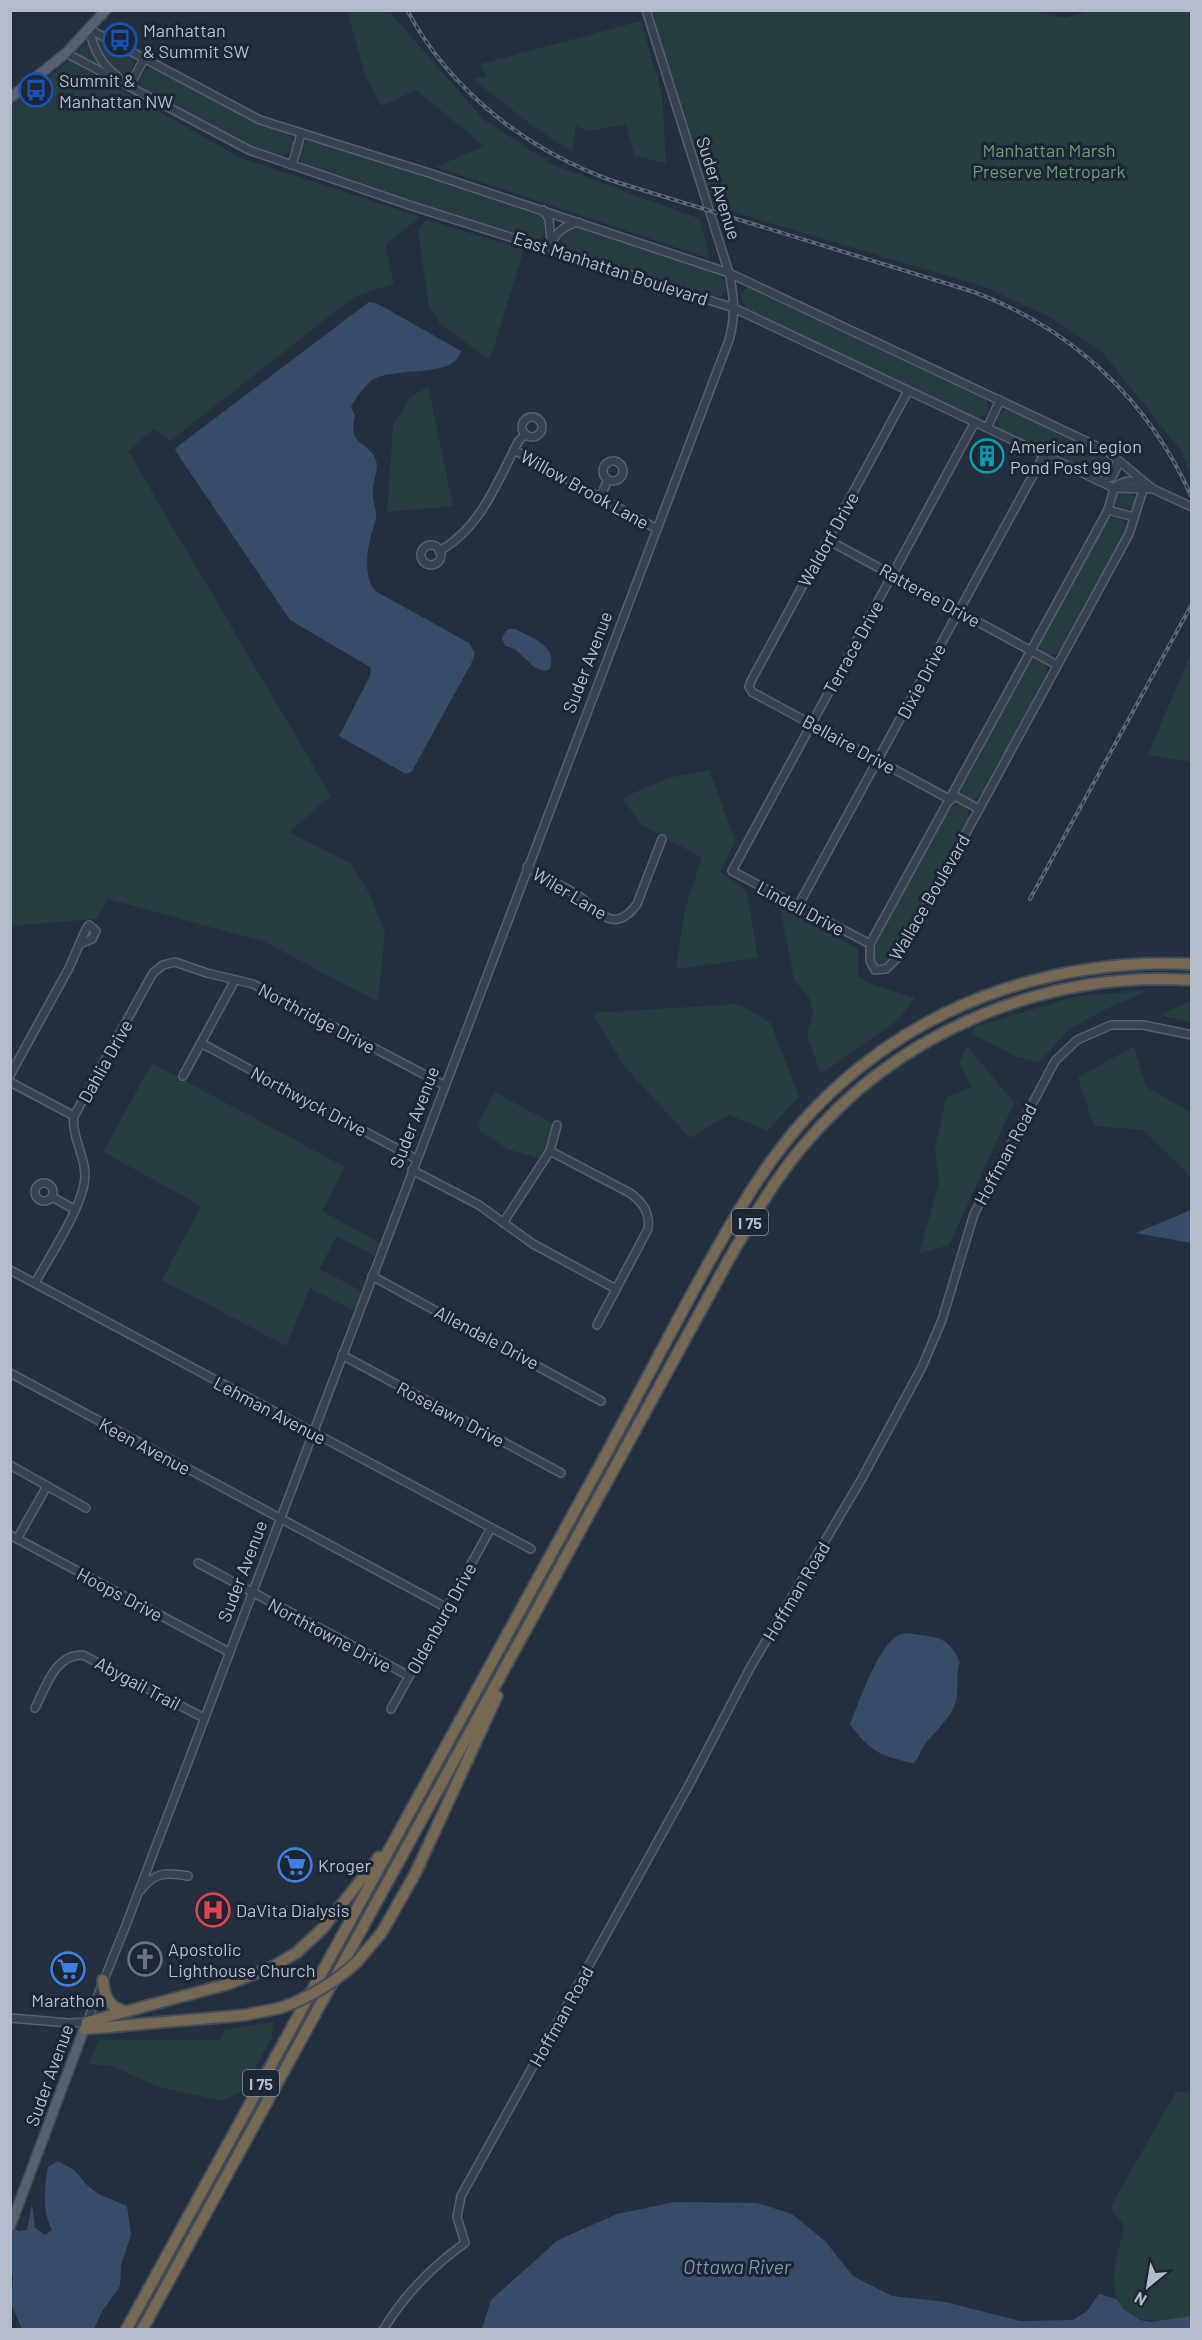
<svg xmlns="http://www.w3.org/2000/svg" width="1202" height="2340" font-family="Barlow,sans-serif">
<style>
.green{fill:#263c3f}
.water{fill:#394c67}
.lines{fill:none;stroke-linecap:round;stroke-linejoin:round}
.minor-casing{stroke:#565f6c;stroke-width:10}
.major-casing{stroke:#414a57;stroke-width:12}
.highway-casing{stroke:#434c59;stroke-width:14}
.minor{stroke:#38414e;stroke-width:7}
.major{stroke:#56606e;stroke-width:9}
.highway{stroke:#746855;stroke-width:10}
.rail-casing{stroke:#5a6575;stroke-width:4}
.rail{stroke:#1d2633;stroke-width:1.5;stroke-dasharray:4.5;stroke-linecap:butt}
.highway-bridge-casing{stroke:#434c59;stroke-width:14;stroke-linecap:butt}
.highway-bridge{stroke:#746855;stroke-width:10}
.labels{text-anchor:middle;dominant-baseline:central;stroke-width:6;stroke-linejoin:round;paint-order:stroke}
.shield{fill:#1d2633;stroke:#878f9c;stroke-width:1.5}
.shield-label{font-size:16px;font-weight:bold;fill:#b4bcc9}
.poi-label{font-size:18px;fill:#b4bcc9;stroke:#1d2633;text-anchor:start}
.park-label{font-size:18px;fill:#6b9a76;stroke:#1d2633}
.street-label{font-size:18px;fill:#b4bcc9;stroke:#1d2633}
.water-label{font-size:20px;font-style:italic;fill:#7c92b1;stroke:#1d2633}
</style>
<rect width="100%" height="100%" fill="#242f3e"/>
<g class="green">
<polygon points="1028,10 1065,18 1083,13 1084,11 1191,11 1191,477 1182,452 1103,353 1055,320 988,288 707,204 652,30 656,29 651,11"/>
<polygon points="347,11 389,11 483,119 553,165 700,219 710,259 436,167 484,146 416,90 382,106 366,78"/>
<polygon points="641,21 662,94 666,163 635,156 626,124 589,131 576,126 572,152 530,124 473,79 486,76 481,64"/>
<polygon points="93,37 130,56 134,64 130,73 121,75 104,62"/>
<polygon points="88,40 94,56 106,71 77,54 76,52"/>
<polygon points="70,61 241,158 420,217 385,245 394,283 354,297 170,441 154,429 128,451 331,796 289,832 350,863 369,893 385,933 378,1002 265,942 108,899 96,919 11,926 11,104"/>
<polygon points="155,68 260,125 286,133 292,139 293,151 281,157 241,141 147,90 141,85 139,78 147,69"/>
<path d="M307 140 430 177 541 214 546 222V233L539 239 529 240 305 166C296 159 297 147 307 140Z"/>
<polygon points="426,220 524,249 490,360 440,324 429,306 418,232"/>
<path d="M579 225 721 276 725 282 726 292 719 298 567 251C555 238 563 228 579 225Z"/>
<path d="M747 287 980 395C990 402 993 414 979 418L970 416 746 309 741 294Z"/>
<polygon points="428,386 453,506 387,512 393,426 410,398"/>
<path d="M1008 409 1107 455C1115 461 1115 465 1112 474L1099 476 1001 431 997 423 998 415Z"/>
<circle cx="1125" cy="500" r="10"/>
<polygon points="1116,516 1124,522 1125,534 1063,649 1056,654 1045,655 1040,650 1040,641 1103,525 1109,518"/>
<polygon points="1191,653 1191,762 1148,755"/>
<polygon points="1035,659 1040,660 1046,666 1047,677 983,794 975,799 965,798 961,789 963,781 1028,662"/>
<polygon points="709,770 735,840 720,872 747,891 758,958 676,969 685,909 702,858 642,825 622,798 668,778"/>
<path d="M958 804C967 806 970 813 968 822L893 957 883 966H877L873 962V948L878 935 948 808Z"/>
<polygon points="780,906 858,949 858,976 870,984 915,998 899,1019 821,1074 807,1036 813,1013 809,997 794,980"/>
<polygon points="1148,991 1108,1008 1068,1030 1040,1062 1017,1057 972,1034 975,1027 1077,996"/>
<polygon points="1191,1001 1191,1022 1159,1015"/>
<polygon points="739,1004 771,1023 799,1097 767,1131 729,1115 690,1138 625,1067 592,1013"/>
<polygon points="967,1046 1014,1103 949,1245 919,1254 939,1183 935,1150 946,1097 972,1087 959,1063"/>
<polygon points="1134,1046 1146,1087 1191,1112 1191,1177 1143,1130 1094,1126 1078,1078"/>
<polygon points="152,1063 345,1167 322,1211 380,1243 374,1256 337,1236 319,1269 362,1291 354,1311 310,1288 286,1346 162,1280 201,1206 103,1152"/>
<polygon points="495,1092 553,1124 549,1143 540,1159 507,1149 479,1130 478,1124"/>
<polygon points="273,2022 272,2037 243,2090 223,2101 155,2086 113,2066 89,2064 99,2040 220,2040 225,2030"/>
<path d="M1191 2091V2316C1158 2325 1115 2327 1114 2280 1114 2263 1121 2242 1124 2225L1110 2208 1176 2092Z"/>
</g>
<g class="water">
<path d="M369 302 378 304 461 351C454 380 392 365 371 381 364 387 355 399 351 407L355 416C347 445 369 443 375 458 380 468 373 479 373 490 372 498 375 505 376 512 377 520 373 528 371 535 367 550 363 582 377 592L469 643 475 653 472 662 412 771 406 774 339 736 369 678 371 670 370 667 290 620 175 450 177 447Z"/>
<path d="M510 629H515C531 638 558 645 550 669L544 671 534 667 515 649 505 646 502 638 506 631Z"/>
<polygon points="1191,1210 1191,1243 1136,1233"/>
<path d="M907 1633C934 1638 947 1633 960 1662 956 1674 958 1683 957 1695 955 1715 937 1729 926 1743 920 1750 920 1758 913 1763 881 1756 870 1752 850 1724 859 1703 877 1648 897 1636 900 1634 904 1634 907 1633Z"/>
<path d="M58 2161 74 2170 86 2184 98 2194 127 2206 131 2235 121 2265 120 2286 101 2313 94 2329H22L11 2304 13 2276 11 2270V2228L19 2231 27 2230 32 2204 35 2228 45 2235 52 2230C42 2210 44 2189 48 2167Z"/>
<polygon points="675,2202 757,2203 792,2214 825,2241 853,2276 892,2296 946,2302 1020,2321 1073,2320 1087,2311 1099,2294 1117,2299 1123,2309 1140,2320 1151,2322 1191,2316 1191,2329 482,2329 491,2300 558,2240 617,2214"/>
</g>
<g class="lines">
<defs>
<g id="minor">
<polyline points="89,29 260,120 429,173 729,273 1107,451 1153,489 1192,507"/>
<path d="M89 29C94 50 101 64 118 77"/>
<polyline points="66,53 249,150 412,206 734,308 1114,488 1153,489"/>
<polyline points="130,85 144,59"/>
<polyline points="292,165 301,134"/>
<polyline points="543,210 549,219 551,241"/>
<path d="M549 249C553 235 564 225 578 222"/>
<polyline points="908,391 751,681 749,687 752,692 951,800"/>
<circle cx="532" cy="427" r="10"/>
<polyline points="987,428 1000,400"/>
<polyline points="514,450 657,529"/>
<circle cx="613" cy="471" r="10"/>
<polyline points="1099,481 1112,477 1117,467 1116,459"/>
<path d="M1143 490 1129 534 899 956 886 969 875 970 870 961V944L1108 510 1114 488C1124 479 1132 480 1144 484"/>
<polyline points="600,497 608,480"/>
<polyline points="1108,510 1134,517"/>
<polyline points="828,540 1057,665"/>
<circle cx="431" cy="555" r="10"/>
<path d="M439 551C480 529 498 481 518 442L525 434"/>
<polyline points="953,795 979,809"/>
<path d="M527 867C543 876 560 885 576 894 597 907 612 938 637 904L662 839"/>
<polyline points="798,906 1044,455"/>
<polyline points="870,944 732,871 975,422"/>
<polyline points="201,1043 416,1159"/>
<polyline points="10,1075 69,968 86,929 89,925 96,931 92,939 80,944"/>
<polyline points="183,1076 235,980"/>
<polyline points="10,1082 74,1116"/>
<path d="M550 1151 630 1193C643 1203 650 1212 648 1229L597 1325"/>
<polyline points="412,1170 479,1205 533,1244 616,1289"/>
<circle cx="44" cy="1192" r="9"/>
<polyline points="52,1197 74,1209"/>
<polyline points="503,1223 550,1151 557,1125"/>
<polyline points="10,1270 531,1549"/>
<polyline points="372,1276 601,1401"/>
<path d="M35 1283C49 1257 85 1204 85 1175 85 1155 71 1136 74 1116L153 973 163 965 175 962 207 973 253 984 444 1085"/>
<polyline points="342,1355 561,1473"/>
<polyline points="10,1373 447,1608"/>
<polyline points="10,1465 86,1508"/>
<polyline points="10,1535 229,1652"/>
<polyline points="17,1539 47,1486"/>
<polyline points="198,1563 409,1676"/>
<path d="M35 1708C46 1687 55 1654 83 1655L204 1718"/>
<polyline points="391,1709 491,1528"/>
<path d="M141 1890C154 1872 167 1872 188 1876"/>
<path d="M10 2018 69 2023 87 2022 126 1925 729 340C736 317 734 296 729 273L646 10"/>
<path d="M383 2330C405 2294 431 2267 465 2243L457 2217 461 2196 690 1783 750 1668 861 1480 922 1367 942 1320 974 1214 1055 1061 1077 1040 1111 1025H1143L1192 1035"/>
</g>
<g id="major">
<polyline points="10,98 66,53 106,10"/>
<polyline points="10,2227 86,2024"/>
</g>
<g id="highway">
<polyline points="357,1962 382,1932 415,1874 497,1696"/>
<path d="M103 1980C104 1996 108 2007 125 2011"/>
<polyline points="87,2022 228,1984 272,1967 296,1953 323,1928 379,1857"/>
<polyline points="85,2029 245,2015 280,2008"/>
<path d="M126 2330C278 2052 431 1774 583 1496 622 1426 658 1356 696 1286 736 1213 775 1142 838 1086 935 998 1062 958 1192 964"/>
<path d="M142 2330 728 1261C751 1221 773 1181 803 1146 897 1032 1045 970 1192 980"/>
</g>
</defs>
<use href="#minor" class="minor-casing"/>
<use href="#major" class="major-casing"/>
<use href="#highway" class="highway-casing"/>
<use href="#minor" class="minor"/>
<use href="#major" class="major"/>
<use href="#highway" class="highway"/>
<defs>
<g id="rail">
<path d="M407 10C451 92 527 150 613 181L971 291C1071 327 1149 400 1192 498"/>
<polyline points="1030,899 1192,604"/>
</g>
</defs>
<use href="#rail" class="rail-casing"/>
<use href="#rail" class="rail"/>
<defs>
<path id="highway-bridge" d="M280 2008C309 1998 334 1983 357 1962"/>
</defs>
<use href="#highway-bridge" class="highway-bridge-casing"/>
<use href="#highway-bridge" class="highway-bridge"/>
</g>
<defs>
<symbol id="bus-ring" viewBox="-11 -11 22 22"><circle r="9.5" fill="#1d2633" stroke="#1a4fb4" stroke-width="1.5"/><path d="M-5-6H5V4H4V6H2V4H-2V6H-4V4H-5ZM-3.5-4V0h7V-4ZM-3.5 1.2v1.5H-2V1.2ZM2 1.2v1.5H3.5V1.2Z" fill="#1a4fb4"/></symbol>
<symbol id="building-ring" viewBox="-11 -11 22 22"><circle r="9.5" fill="#1d2633" stroke="#0f9aa8" stroke-width="1.5"/><path d="M-4-6H4V6H1V3H-1V6H-4ZM-2.5-4.3h1.7v1.8h-1.7ZM.8-4.3h1.7v1.8H.8ZM-2.5-1h1.7V.8h-1.7ZM.8-1h1.7V.8H.8Z" fill="#0f9aa8"/></symbol>
<symbol id="supermarket-ring" viewBox="-11 -11 22 22"><circle r="9.5" fill="#1d2633" stroke="#3f7fe0" stroke-width="1.5"/><path d="M-6-5.5h2.5l.6 2H6L4.5 2H-2.5L-4.4-4H-6ZM-1.5 3.2a1.3 1.3 0 1 0 .1 0ZM3 3.2a1.3 1.3 0 1 0 .1 0Z" fill="#3f7fe0"/></symbol>
<symbol id="hospital-ring" viewBox="-11 -11 22 22"><circle r="9.5" fill="#1d2633" stroke="#e0444e" stroke-width="1.5"/><path d="M-5-5h3v3.5h4V-5h3V5h-3V1.5h-4V5h-3Z" fill="#e0444e"/></symbol>
<symbol id="church-ring" viewBox="-11 -11 22 22"><circle r="9.5" fill="#1d2633" stroke="#6b7280" stroke-width="1.5"/><path d="M-1.2-6h2.4v3.5h3.3v2.4h-3.3V6h-2.4V-.1h-3.3v-2.4h3.3Z" fill="#6b7280"/></symbol>
</defs>
<g fill-rule="evenodd">
<use href="#bus-ring" x="101" y="21" width="38" height="38"/>
<use href="#bus-ring" x="17" y="71" width="38" height="38"/>
<use href="#building-ring" x="968" y="437" width="38" height="38"/>
<use href="#supermarket-ring" x="276" y="1846" width="38" height="38"/>
<use href="#hospital-ring" x="194" y="1891" width="38" height="38"/>
<use href="#church-ring" x="126" y="1940" width="38" height="38"/>
<use href="#supermarket-ring" x="49" y="1950" width="38" height="38"/>
</g>
<g class="labels">
<g class="shield">
<rect x="732" y="1209" width="36" height="26" rx="4.5"/>
<rect x="243" y="2070" width="36" height="26" rx="4.5"/>
</g>
<g class="shield-label">
<text x="750" y="1222">I 75</text>
<text x="261" y="2083">I 75</text>
</g>
<g class="poi-label">
<text x="143" y="30">Manhattan<tspan x="143" dy="21">&amp; Summit SW</tspan></text>
<text x="59" y="80">Summit &amp;<tspan x="59" dy="21">Manhattan NW</tspan></text>
<text x="1010" y="446">American Legion<tspan x="1010" dy="21">Pond Post 99</tspan></text>
<text x="318" y="1865">Kroger</text>
<text x="236" y="1910">DaVita Dialysis</text>
<text x="168" y="1949">Apostolic<tspan x="168" dy="21">Lighthouse Church</tspan></text>
<text x="68" y="2000" text-anchor="middle">Marathon</text>
</g>
<g class="park-label">
<text x="1049" y="150">Manhattan Marsh<tspan x="1049" dy="21">Preserve Metropark</tspan></text>
</g>
<g class="street-label">
<text transform="translate(719 188) rotate(72)">Suder Avenue</text>
<text transform="translate(611 268) rotate(18)">East Manhattan Boulevard</text>
<text transform="translate(585 489) rotate(29)">Willow Brook Lane</text>
<text transform="translate(828 539) rotate(-61)">Waldorf Drive</text>
<text transform="translate(930 595) rotate(29)">Ratteree Drive</text>
<text transform="translate(853 647) rotate(-61)">Terrace Drive</text>
<text transform="translate(587 662) rotate(-69)">Suder Avenue</text>
<text transform="translate(921 681) rotate(-62)">Dixie Drive</text>
<text transform="translate(849 744) rotate(29)">Bellaire Drive</text>
<text transform="translate(570 893) rotate(31)">Wiler Lane</text>
<text transform="translate(929 897) rotate(-60)">Wallace Boulevard</text>
<text transform="translate(801 908) rotate(28)">Lindell Drive</text>
<text transform="translate(317 1018) rotate(28)">Northridge Drive</text>
<text transform="translate(105 1061) rotate(-61)">Dahlia Drive</text>
<text transform="translate(309 1101) rotate(28)">Northwyck Drive</text>
<text transform="translate(414 1117) rotate(-69)">Suder Avenue</text>
<text transform="translate(1005 1154) rotate(-62)">Hoffman Road</text>
<text transform="translate(487 1337) rotate(28)">Allendale Drive</text>
<text transform="translate(270 1410) rotate(28)">Lehman Avenue</text>
<text transform="translate(451 1414) rotate(28)">Roselawn Drive</text>
<text transform="translate(145 1446) rotate(28)">Keen Avenue</text>
<text transform="translate(242 1571) rotate(-69)">Suder Avenue</text>
<text transform="translate(796 1591) rotate(-59)">Hoffman Road</text>
<text transform="translate(120 1594) rotate(28)">Hoops Drive</text>
<text transform="translate(441 1618) rotate(-61)">Oldenburg Drive</text>
<text transform="translate(330 1635) rotate(28)">Northtowne Drive</text>
<text transform="translate(138 1683) rotate(28)">Abygail Trail</text>
<text transform="translate(561 2016) rotate(-61)">Hoffman Road</text>
<text transform="translate(49 2075) rotate(-70)">Suder Avenue</text>
</g>
<g class="water-label">
<text x="737" y="2266">Ottawa River</text>
</g>
</g>
<rect width="1202" height="2340" fill="none" stroke="#b4bcc9" stroke-width="24"/>
<g transform="translate(1148 2286) rotate(210)" stroke="#1d2633" stroke-width="4.5" paint-order="stroke">
<path d="M0-4.5L10 22L0 15L-10 22Z" fill="#b4bcc9"/>
<text y="-9" font-size="16" font-weight="bold" text-anchor="middle" fill="#b4bcc9">N</text>
</g>
</svg>
